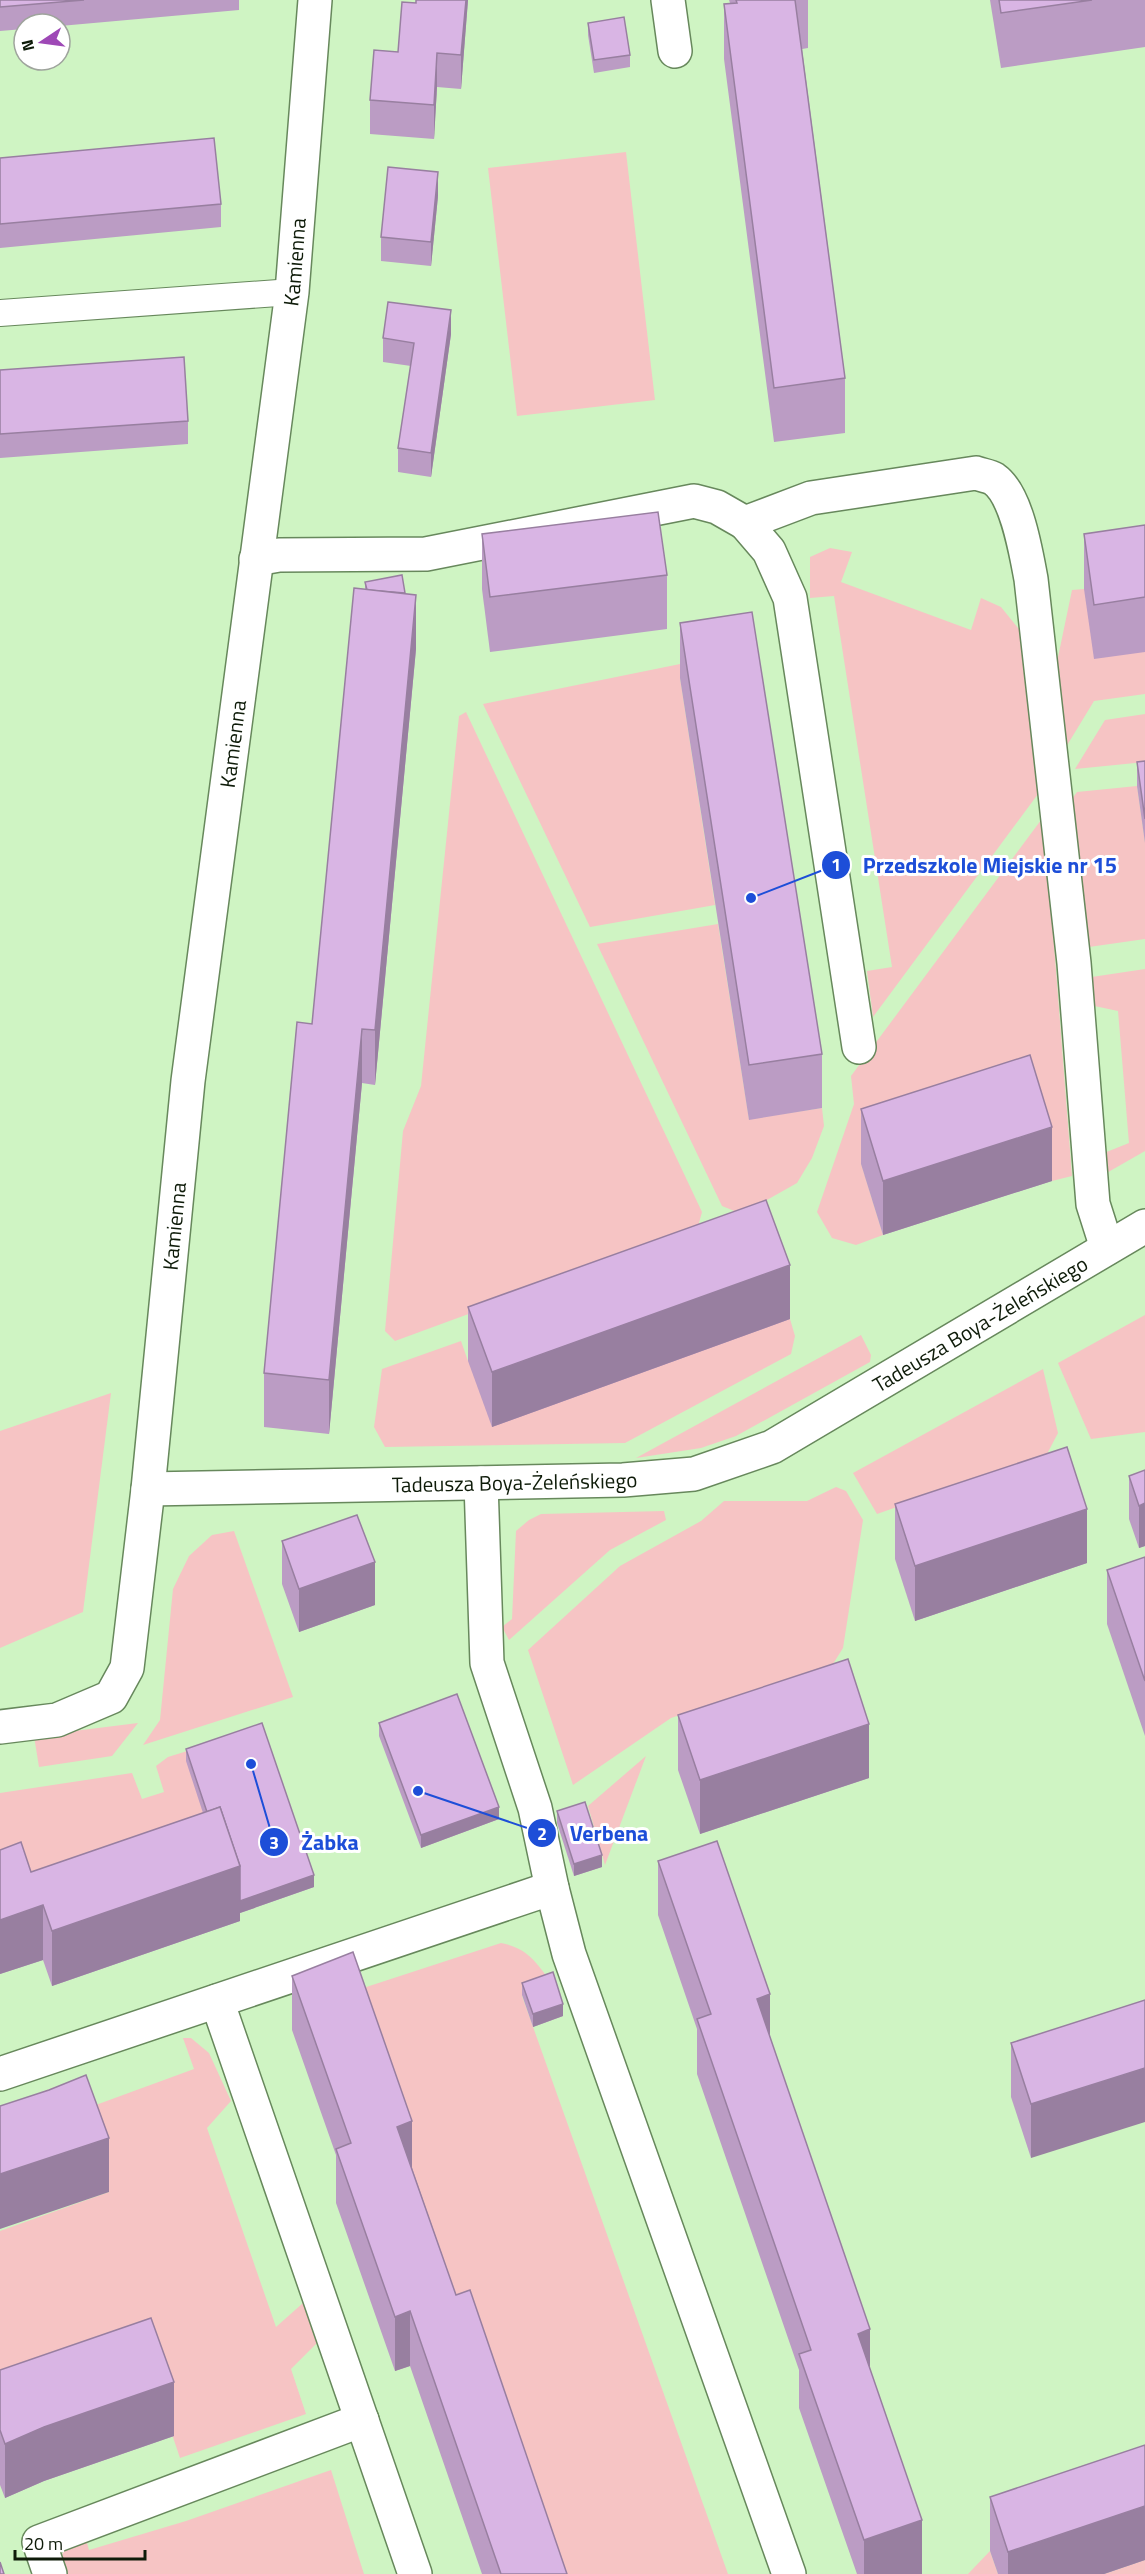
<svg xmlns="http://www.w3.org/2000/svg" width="1145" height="2574" font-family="'Titillium Web',sans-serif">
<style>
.green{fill:#f6c4c4}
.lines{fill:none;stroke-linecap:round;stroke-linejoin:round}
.service-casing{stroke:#67885c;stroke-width:28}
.minor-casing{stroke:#67885c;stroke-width:36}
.service{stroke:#fff;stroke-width:26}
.minor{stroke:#fff;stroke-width:33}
.wall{fill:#bb9cc4}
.shaded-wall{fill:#987fa0}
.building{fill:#d9b5e4;stroke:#987fa0;stroke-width:1.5}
.labels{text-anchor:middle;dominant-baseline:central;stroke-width:6;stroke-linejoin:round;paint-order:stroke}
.street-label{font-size:21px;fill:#0e1b09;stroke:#fff}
.leader{fill:none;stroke:#1d4ed8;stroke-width:2}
.callout-dot{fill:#1d4ed8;stroke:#fff;stroke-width:2}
.mark-label{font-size:18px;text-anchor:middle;font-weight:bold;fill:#fff}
.callout-label{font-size:22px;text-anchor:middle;font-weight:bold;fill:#1d4ed8;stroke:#fff;stroke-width:6;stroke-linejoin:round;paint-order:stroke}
</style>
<rect width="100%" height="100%" fill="#cff4c3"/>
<g class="green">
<polygon points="626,152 655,400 517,416 488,168"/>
<polygon points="830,548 852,552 841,582 971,630 981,598 1001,607 1026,638 1041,790 873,1017 867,971 892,967 834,596 810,598 810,557"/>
<polygon points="1084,589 1145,652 1145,694 1094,701 1066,747 1057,662 1072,590"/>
<polygon points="749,650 680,678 715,905 590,927 483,704"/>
<polygon points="466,712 702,1212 697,1230 395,1341 385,1331 403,1131 421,1086 459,716"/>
<polygon points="1145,714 1145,762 1075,769 1105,720"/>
<polygon points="1137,786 1145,842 1145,939 1082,948 1067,806 1077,792"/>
<polygon points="1044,816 1072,1176 1052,1181 1030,1110 861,1163 883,1235 856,1245 832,1238 817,1212 854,1104 851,1076"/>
<polygon points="718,924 749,1119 822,1108 824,1126 812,1158 797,1183 742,1214 722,1206 597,944"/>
<polygon points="1145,969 1145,1151 1103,1175 1099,1155 1129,1143 1118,1011 1085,1004 1085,978"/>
<polygon points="1145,1315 1145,1432 1091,1439 1058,1363"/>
<polygon points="790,1319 795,1336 791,1354 625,1443 385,1447 374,1427 382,1369 461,1341 468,1361"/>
<polygon points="861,1335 871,1355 870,1362 736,1436 701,1448 636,1458"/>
<polygon points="1043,1369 1058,1433 1047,1454 877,1514 853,1473"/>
<polygon points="111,1393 83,1612 0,1648 0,1431"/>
<polygon points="836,1487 846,1491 863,1520 843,1648 833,1664 671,1718 573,1785 528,1650 620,1566 701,1521 724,1501 807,1501"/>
<polygon points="664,1511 666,1520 610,1550 509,1640 502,1627 512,1619 516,1531 529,1520 541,1514"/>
<polygon points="234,1531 293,1697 143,1745 160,1720 173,1589 189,1556 212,1535"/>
<polygon points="138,1723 112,1756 39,1767 34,1736"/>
<polygon points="216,1742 220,1862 0,1904 0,1793 132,1773 142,1799 164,1792 156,1766 168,1757"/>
<polygon points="646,1756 605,1865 588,1806"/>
<path d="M501 1943C528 1948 537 1963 553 1985L522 1996 728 2574H549L302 2008Z"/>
<polygon points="183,2038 191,2038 209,2053 231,2101 207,2128 276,2327 303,2303 317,2343 291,2369 306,2414 180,2458 151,2372 0,2424 0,2231 109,2192 57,2140 39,2093 82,2077 93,2106 194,2069"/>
<polygon points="331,2470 364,2574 58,2574 56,2570 64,2550 86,2539 89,2550 186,2521"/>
<polygon points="990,2551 998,2574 968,2574"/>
<polygon points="1145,2560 1145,2574 1104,2574"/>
</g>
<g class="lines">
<defs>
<polyline id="service" points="0,313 292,292"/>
<g id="minor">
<polyline points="668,0 675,51"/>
<polyline points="745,523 769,551 790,598 859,1047"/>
<path d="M256 559 279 555 426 554 694 501 717 507 745 523 811 498 976 473C981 475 989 476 994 479 1017 495 1026 553 1031 579L1074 963 1093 1204 1107 1248"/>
<polyline points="481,1483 487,1663 535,1808 552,1888"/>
<path id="s1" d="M148 1489 188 1081 292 292 315 0"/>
<path id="s2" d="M0 1727 57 1720 111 1697 127 1668 148 1489 623 1480 694 1474 772 1447 1145 1226"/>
<polyline points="217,2001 415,2574"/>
<polyline points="0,2074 552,1888 569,1954 789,2574"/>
<polyline points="50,2574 39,2542 362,2420"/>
</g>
</defs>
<use href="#service" class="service-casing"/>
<use href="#minor" class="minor-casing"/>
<use href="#service" class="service"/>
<use href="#minor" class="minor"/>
</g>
<g class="wall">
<polygon points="0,0 239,0 239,10 60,26 60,24 24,24 24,29 0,31"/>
<polygon points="468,0 461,89 437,87 434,139 370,134 370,100 398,52 416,3"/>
<polygon points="729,0 808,0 808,48 802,49 845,378 845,433 774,442 724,59 724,4 730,3"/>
<polygon points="990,0 1145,0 1145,47 1001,68"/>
<polygon points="588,23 630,55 630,67 594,73 588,35"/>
<polygon points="0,158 221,204 221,227 0,248"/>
<polygon points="438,196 431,266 381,261 381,237"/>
<polygon points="451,334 431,477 398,472 398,448 411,366 383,362 383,338"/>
<polygon points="0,370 188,421 188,444 0,458"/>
<polygon points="1145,525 1145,652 1094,659 1084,589 1084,534"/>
<polygon points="482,534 667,575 667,629 490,652 482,589"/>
<polygon points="365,582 416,649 375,1085 362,1083 329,1434 264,1427 264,1373 312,1024 365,589"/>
<polygon points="680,623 822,1054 822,1108 749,1120 680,678"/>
<polygon points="1145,761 1145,843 1137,786 1137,762"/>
<polygon points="861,1109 1052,1181 883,1235 861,1164"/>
<polygon points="468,1307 790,1319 492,1427 468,1361"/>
<polygon points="1145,1470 1145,1546 1139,1548 1129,1519 1129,1476"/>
<polygon points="895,1504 1087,1563 915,1621 895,1559"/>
<polygon points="282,1541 375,1605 299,1632 282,1584"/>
<polygon points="1145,1557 1145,1736 1107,1624 1107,1570"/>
<polygon points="678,1715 869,1778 700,1834 678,1770"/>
<polygon points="379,1723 499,1819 421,1848 379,1736"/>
<polygon points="186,1749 314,1887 240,1913 240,1921 52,1986 43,1960 0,1974 0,1850 31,1872 203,1813 186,1761"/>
<polygon points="557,1811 602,1867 574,1876 557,1823"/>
<polygon points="658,1861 770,2039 870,2369 922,2574 857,2574 799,2408 799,2370 697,2074 697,2029 658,1915"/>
<polygon points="292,1976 412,2168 456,2295 567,2574 482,2574 410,2366 395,2371 336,2203 336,2155 292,2030"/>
<polygon points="522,1983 563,2016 533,2027 522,1995"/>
<polygon points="1145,2000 1031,2158 1011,2097 1011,2043"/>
<polygon points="0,2370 174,2436 44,2481 5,2498 0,2485"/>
<polygon points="1145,2445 1145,2560 1104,2574 998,2574 990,2551 990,2497"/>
</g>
<g class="shaded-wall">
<polygon points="466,0 468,0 461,89 461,55"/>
<polygon points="437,53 437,87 434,139 434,105"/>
<polygon points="438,172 438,196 431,266 431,242"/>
<polygon points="451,310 451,334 431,477 431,453"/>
<polygon points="416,595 416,649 375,1085 375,1030"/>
<polygon points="362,1029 362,1083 329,1434 329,1380"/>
<polygon points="1052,1127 1052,1181 883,1235 883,1181"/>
<polygon points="790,1265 790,1319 492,1427 492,1372"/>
<polygon points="1145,1503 1145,1546 1139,1548 1139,1506"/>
<polygon points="1087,1509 1087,1563 915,1621 915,1566"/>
<polygon points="375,1562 375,1605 299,1632 299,1589"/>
<polygon points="869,1724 869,1778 700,1834 700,1780"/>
<polygon points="499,1807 499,1819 421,1848 421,1835"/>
<polygon points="602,1855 602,1867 574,1876 574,1864"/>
<polygon points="240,1866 314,1875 314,1887 240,1913 240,1921 52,1986 52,1931"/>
<polygon points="43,1905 43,1960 0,1974 0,1920"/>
<polygon points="770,1994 770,2049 757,1999"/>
<polygon points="563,2004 563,2016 533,2027 533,2014"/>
<polygon points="1145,2068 1145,2122 1031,2158 1031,2104"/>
<polygon points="412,2121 412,2176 397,2127"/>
<polygon points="109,2138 109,2192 0,2229 0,2174"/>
<polygon points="410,2311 410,2366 395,2371 395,2317"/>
<polygon points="870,2329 870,2384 858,2334"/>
<polygon points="174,2382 174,2436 44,2481 5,2498 5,2444 44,2427"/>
<polygon points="1145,2506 1145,2560 1104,2574 1008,2574 1008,2552"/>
<polygon points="922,2520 922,2574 864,2574 864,2540"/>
</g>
<g class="building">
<polygon points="0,0 84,0 0,7"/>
<polygon points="416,0 466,0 461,55 437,53 434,105 370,100 374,50 398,52 402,2 416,3"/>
<polygon points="736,0 795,0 845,378 774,388 724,4 737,3"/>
<polygon points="999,0 1092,0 1001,13"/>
<polygon points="624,17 630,55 594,60 588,23"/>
<polygon points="214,138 221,204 0,224 0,158"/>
<polygon points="388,167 438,172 431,242 381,237"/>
<polygon points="388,302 451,310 431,453 398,448 414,343 383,338"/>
<polygon points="184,357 188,421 0,434 0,370"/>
<polygon points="658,512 667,575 490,597 482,534"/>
<polygon points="1145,525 1145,597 1094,605 1084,534"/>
<polygon points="402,575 405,593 367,590 365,582"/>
<polygon points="354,588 416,595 375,1030 362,1029 329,1380 264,1373 297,1022 312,1024"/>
<polygon points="752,612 822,1054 749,1065 680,623"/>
<polygon points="1145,761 1145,819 1137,762"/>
<polygon points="1030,1055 1052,1127 883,1181 861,1109"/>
<polygon points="766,1200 790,1265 492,1372 468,1307"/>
<polygon points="1067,1447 1087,1509 915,1566 895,1504"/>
<polygon points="1145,1470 1145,1503 1139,1506 1129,1476"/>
<polygon points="357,1515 375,1562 299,1589 282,1541"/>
<polygon points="1145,1557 1145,1681 1107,1570"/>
<polygon points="848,1659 869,1724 700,1780 678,1715"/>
<polygon points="457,1694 499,1807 421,1835 379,1723"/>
<polygon points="262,1723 314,1875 240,1901 240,1866 220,1807 207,1812 186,1749"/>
<polygon points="585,1802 602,1855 574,1864 557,1811"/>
<polygon points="220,1807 240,1866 52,1931 43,1905 0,1920 0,1850 21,1842 31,1872"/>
<polygon points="717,1841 770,1994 757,1999 870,2329 858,2334 922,2520 864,2540 799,2354 811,2350 697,2019 711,2014 658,1861"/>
<polygon points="353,1952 412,2121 397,2127 456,2295 470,2290 567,2574 501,2574 410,2311 395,2317 336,2149 351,2143 292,1976"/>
<polygon points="553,1972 563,2004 533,2014 522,1983"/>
<polygon points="1145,2000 1145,2068 1031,2104 1011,2043"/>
<polygon points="86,2075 109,2138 0,2174 0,2106 49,2090"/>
<polygon points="151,2318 174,2382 44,2427 5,2444 0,2430 0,2370"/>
<polygon points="1145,2445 1145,2506 1008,2552 990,2497"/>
<polygon points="0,2562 4,2574 0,2574"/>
</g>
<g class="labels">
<g class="street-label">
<text stroke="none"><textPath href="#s1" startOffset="1236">Kamienna</textPath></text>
<text stroke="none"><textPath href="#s1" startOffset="750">Kamienna</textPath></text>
<text stroke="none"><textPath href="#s1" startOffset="264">Kamienna</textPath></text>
<text stroke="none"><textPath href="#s2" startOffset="1200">Tadeusza Boya-Żeleńskiego</textPath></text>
<text stroke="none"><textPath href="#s2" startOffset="696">Tadeusza Boya-Żeleńskiego</textPath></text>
</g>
</g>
<path class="leader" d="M751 898L836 865M418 1791L542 1833M251 1764L274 1842"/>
<g class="callout-dot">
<circle cx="751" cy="898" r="6"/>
<circle cx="418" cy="1791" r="6"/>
<circle cx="251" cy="1764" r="6"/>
<circle cx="836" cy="865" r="15"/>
<circle cx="542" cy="1833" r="15"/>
<circle cx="274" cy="1842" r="15"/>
</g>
<g class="mark-label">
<text x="836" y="871">1</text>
<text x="542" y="1840">2</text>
<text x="274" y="1849">3</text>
</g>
<g class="callout-label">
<text x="990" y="873">Przedszkole Miejskie nr 15</text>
<text x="609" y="1841">Verbena</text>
<text x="330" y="1850">Żabka</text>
</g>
<g transform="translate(42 42) rotate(257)"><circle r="28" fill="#ffffff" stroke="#9fa49d" stroke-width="1.5"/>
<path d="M0-4.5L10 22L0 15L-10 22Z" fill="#9e48b6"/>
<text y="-9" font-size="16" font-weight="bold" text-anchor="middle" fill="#0e1b09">N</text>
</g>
<path d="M15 2550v9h130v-9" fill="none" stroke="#0e1b09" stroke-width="3"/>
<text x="24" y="2550" font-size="18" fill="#0e1b09" stroke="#ffffff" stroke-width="4.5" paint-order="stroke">20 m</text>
</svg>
